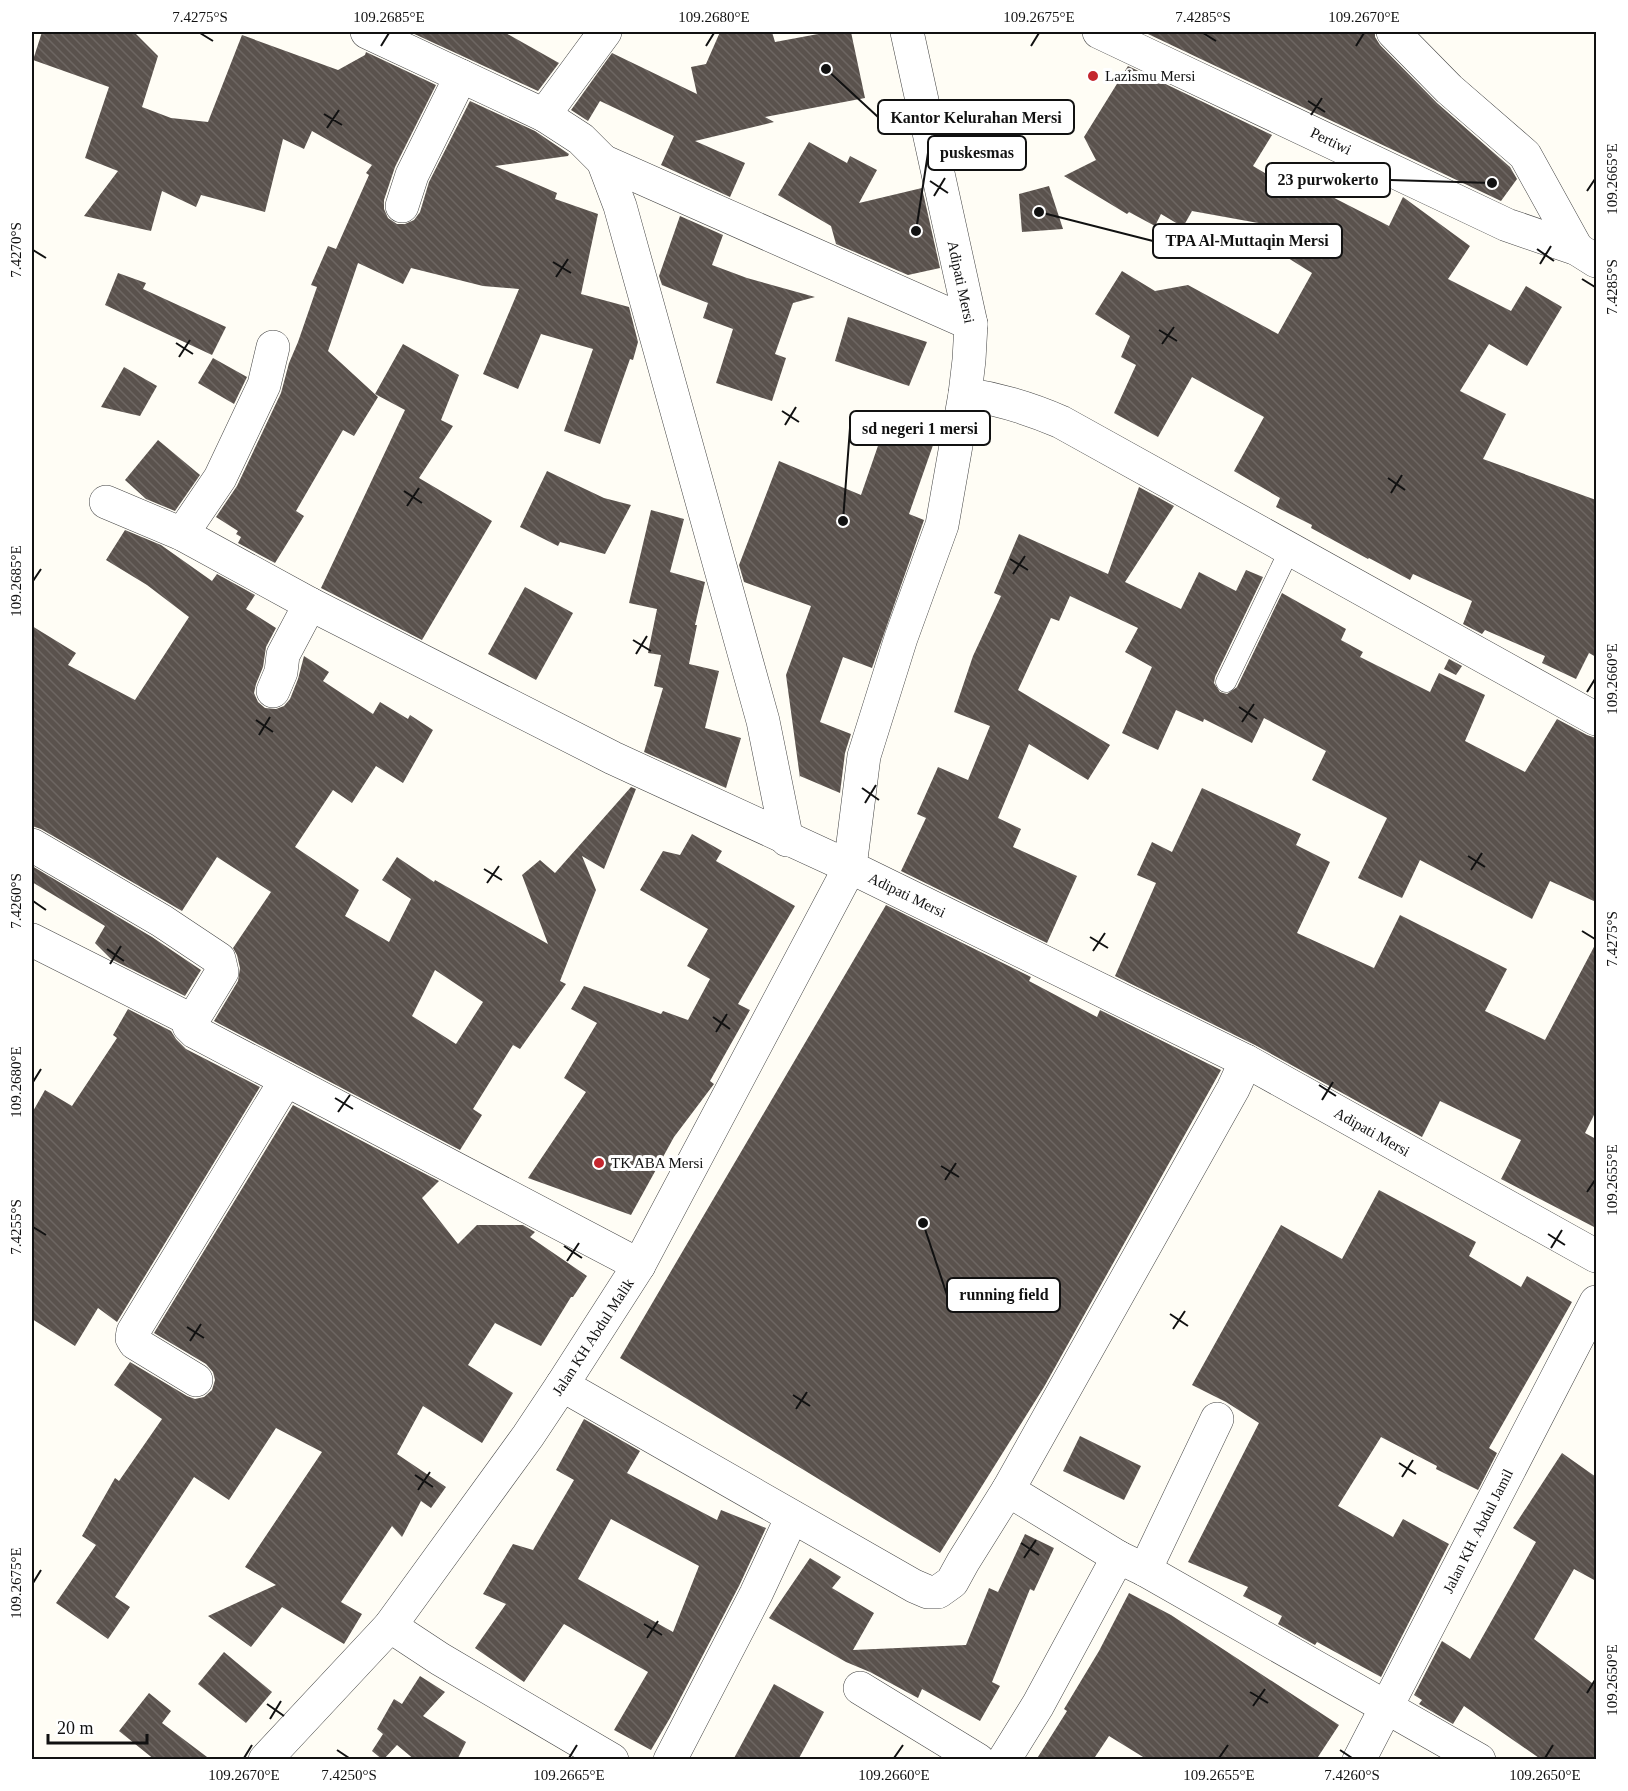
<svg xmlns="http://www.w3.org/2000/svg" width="1628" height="1791" font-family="'Times New Roman',serif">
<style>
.building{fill:url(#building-back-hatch);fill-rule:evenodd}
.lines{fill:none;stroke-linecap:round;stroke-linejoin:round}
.service-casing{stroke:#444;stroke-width:21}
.minor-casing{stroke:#444;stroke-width:34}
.tertiary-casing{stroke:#444;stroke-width:34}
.service{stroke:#fff;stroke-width:20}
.minor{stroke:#fff;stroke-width:33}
.tertiary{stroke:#fff;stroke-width:33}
.ticks{fill:none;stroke:#111;stroke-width:2}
.poi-dot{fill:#c4262e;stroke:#fff;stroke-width:2}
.labels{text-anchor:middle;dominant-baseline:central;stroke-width:6;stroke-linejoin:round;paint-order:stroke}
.poi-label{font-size:15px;fill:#111;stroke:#fff;text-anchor:start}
.street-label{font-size:15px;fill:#111;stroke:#fff}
.leader{fill:none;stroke:#111;stroke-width:2}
.callout-dot{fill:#111;stroke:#fff;stroke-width:2}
.callout{fill:#fff;stroke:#111;stroke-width:2}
.callout-label{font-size:16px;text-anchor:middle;font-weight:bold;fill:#111}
.neatline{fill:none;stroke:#111;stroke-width:2}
.ticks-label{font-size:15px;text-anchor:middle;fill:#111}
</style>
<defs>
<pattern id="building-back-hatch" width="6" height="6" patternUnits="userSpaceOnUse" patternTransform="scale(1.5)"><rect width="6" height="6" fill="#5a524d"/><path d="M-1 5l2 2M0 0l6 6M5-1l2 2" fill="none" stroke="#6d6662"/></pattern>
</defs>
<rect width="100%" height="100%" fill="#fffdf5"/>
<g class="building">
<polygon points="42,32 134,32 158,56 142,107 171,118 208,122 242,35 338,70 365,55 366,52 436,85 395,167 384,200 384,209 388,218 397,224 405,224 414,220 420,212 429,182 470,101 535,131 569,154 568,156 495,166 557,193 555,199 598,214 581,294 629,307 638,342 633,360 630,359 600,444 564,431 593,349 541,334 518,389 483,374 519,289 483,286 411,268 403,284 358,263 328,351 378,397 354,436 343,430 296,511 304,516 275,563 238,543 241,537 236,534 238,531 216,517 237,486 281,393 289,363 298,342 317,287 311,285 328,246 336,249 369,175 366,173 372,165 312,131 304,149 283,139 265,212 201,195 196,207 162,191 151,231 84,216 118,171 85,158 109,87 33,60"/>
<polygon points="410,32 504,32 559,63 538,91"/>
<polygon points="720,32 772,32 775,42 829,32 851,32 865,98 765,117 774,122 695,141 745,163 730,197 661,165 674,136 600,101 588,121 571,110 612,53 697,94 691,67 706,64"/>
<polygon points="1150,32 1375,32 1375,37 1380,45 1437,103 1510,167 1517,179 1501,201 1148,34"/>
<polygon points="1128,66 1272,135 1253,166 1297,192 1303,182 1389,226 1403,197 1470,246 1448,279 1511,311 1526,286 1562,307 1527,366 1489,344 1460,391 1506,414 1483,459 1596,500 1596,657 1589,653 1576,679 1542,663 1545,656 1485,630 1482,634 1463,624 1472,601 1413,574 1410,580 1369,558 1368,559 1311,528 1312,525 1276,507 1280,498 1234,471 1264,417 1192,377 1158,437 1114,413 1136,365 1121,357 1130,336 1095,314 1122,271 1155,291 1188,285 1278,334 1312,273 1264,243 1275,226 1192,211 1183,227 1161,214 1155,226 1129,212 1127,214 1064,176 1096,160 1084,137"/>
<polygon points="809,142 847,163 850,156 877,170 859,203 922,188 940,268 908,275 836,244 831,226 778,195"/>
<polygon points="1049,186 1063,229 1022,232 1019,194"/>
<polygon points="680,216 723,235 712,265 747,278 815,297 793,303 775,354 786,358 772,401 716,383 733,329 703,318 708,303 662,285 659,276"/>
<polygon points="118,273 146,283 143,289 226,327 212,355 105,305"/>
<polygon points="848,317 927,342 909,386 835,361"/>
<polygon points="403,344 459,375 441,420 453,426 419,478 492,521 422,640 321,588 405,410 375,394"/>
<polygon points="213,358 247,377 234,404 198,383"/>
<polygon points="124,367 157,386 140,416 101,407"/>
<polygon points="890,411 939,428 909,514 924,520 872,668 843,657 820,722 851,734 845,753 840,793 800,776 800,778 786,675 811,606 744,582 739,565 779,461 861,495"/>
<polygon points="158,440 200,475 175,511 146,499 125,480"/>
<polygon points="547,471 604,498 631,505 605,554 560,542 558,546 520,527"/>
<polygon points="1139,487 1174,506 1125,582 1181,609 1199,572 1236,591 1246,570 1263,577 1215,677 1214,683 1220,692 1227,694 1237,687 1282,593 1346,629 1341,640 1363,652 1360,657 1430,692 1439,673 1485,695 1465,741 1525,772 1557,719 1587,735 1596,738 1596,902 1550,881 1532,919 1420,860 1402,898 1358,878 1387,818 1312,780 1326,751 1264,718 1252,743 1204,719 1203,722 1176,710 1158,750 1122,733 1152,667 1125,652 1138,628 1070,596 1059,621 1051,618 1018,690 1110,745 1088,780 1029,744 998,818 1021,829 1013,847 1077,876 1047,943 901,871 926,818 917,814 938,767 968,780 990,726 954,712 973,656 1001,596 994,593 1019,534 1108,574"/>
<polygon points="651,510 684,519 670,572 705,582 695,625 697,625 689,664 719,671 705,728 741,738 726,788 644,752 663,688 654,686 661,655 648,653 657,609 629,603"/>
<path d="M125 530 161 545 212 581 217 574 255 595 246 609 276 628 266 647 263 667 256 684 254 693 258 702 265 708 276 709 284 706 290 699 298 679 304 656 329 672 323 681 373 714 380 702 408 719 410 715 433 730 403 783 376 766 352 803 333 790 295 847 359 890 345 916 389 942 411 899 382 880 397 857 434 882 435 880 548 944 522 875 540 860 555 873 631 787 636 789 604 869 582 856 596 890 560 981 566 984 520 1049 513 1045 473 1109 482 1115 460 1150 214 1021 238 981 240 968 237 955 233 948 271 892 217 857 182 911 41 829 32 826V626L76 653 68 665 135 700 189 617 147 585 106 560ZM435 970 483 1002 456 1044 412 1016Z"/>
<polygon points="525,587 573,613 536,680 488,654"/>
<polygon points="1449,659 1462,666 1456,675 1444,669"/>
<polygon points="1202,788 1301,834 1296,845 1330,862 1297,933 1374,968 1400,915 1507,969 1485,1011 1545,1040 1596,943 1596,1111 1585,1133 1596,1139 1596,1228 1501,1179 1521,1140 1440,1101 1422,1137 1255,1045 1115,976 1156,883 1137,875 1152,842 1172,852"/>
<polygon points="692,834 722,851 716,861 795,906 738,1004 750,1010 710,1081 714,1084 674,1137 631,1215 528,1178 586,1092 564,1078 597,1023 571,1009 584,986 661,1014 663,1011 688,1020 710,979 687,966 708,929 640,890 663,851 680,855"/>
<polygon points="32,866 152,937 201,970 185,996 111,959 95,943 105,926 32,882"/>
<polygon points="886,905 1031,977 1029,981 1097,1017 1100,1010 1221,1070 1044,1387 940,1553 620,1358"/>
<polygon points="128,1009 171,1031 176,1039 186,1049 260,1087 117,1322 98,1308 75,1346 32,1319 32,1113 45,1090 72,1106 117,1038 113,1035"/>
<polygon points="293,1105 439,1181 422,1198 458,1244 477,1225 523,1225 535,1232 530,1237 587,1276 573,1297 571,1297 541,1346 495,1323 468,1365 513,1393 482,1443 423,1406 397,1454 446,1487 431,1508 421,1501 402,1537 392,1526 341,1602 362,1614 344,1644 282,1607 251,1647 208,1616 276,1585 245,1567 322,1452 276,1428 229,1500 194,1477 115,1597 130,1607 108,1639 56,1603 96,1545 82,1536 115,1478 119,1481 162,1419 114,1385 130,1362 187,1396 195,1399 204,1397 212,1390 215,1380 213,1372 206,1364 154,1333"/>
<polygon points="1379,1190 1476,1242 1469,1256 1521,1287 1527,1276 1572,1302 1489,1448 1497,1453 1478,1490 1436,1469 1437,1466 1381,1437 1338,1506 1393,1537 1403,1519 1449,1544 1381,1677 1317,1642 1315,1645 1278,1624 1282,1616 1243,1596 1248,1587 1188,1562 1259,1423 1226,1402 1192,1385 1281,1225 1342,1259"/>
<path d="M584 1419 640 1451 627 1473 717 1520 721 1510 766 1528 739 1586 670 1718 651 1750 614 1730 648 1672 564 1624 524 1682 475 1648 506 1604 483 1594 513 1544 533 1550 574 1480 556 1470ZM611 1519 699 1566 673 1632 578 1579Z"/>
<polygon points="1080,1436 1141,1466 1124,1500 1063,1471"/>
<polygon points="1562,1453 1596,1477 1596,1581 1574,1569 1534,1639 1596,1686 1596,1760 1542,1760 1464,1706 1453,1724 1419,1704 1422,1700 1414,1695 1442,1641 1470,1659 1536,1542 1513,1528"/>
<polygon points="1025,1534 1054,1548 1034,1591 1030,1589 992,1682 1000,1686 980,1721 922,1689 918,1698 870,1672 846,1662 769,1618 810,1558 841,1577 832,1588 874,1613 853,1650 966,1645 989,1588 998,1592"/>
<polygon points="1129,1593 1171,1615 1339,1725 1316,1760 1148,1760 1109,1736 1093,1760 1036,1760 1067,1711 1064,1709 1099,1651"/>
<polygon points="224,1652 272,1692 246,1723 198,1684"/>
<polygon points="420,1676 445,1692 423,1716 466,1742 457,1760 415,1760 397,1745 383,1760 372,1751 383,1734 377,1729 394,1699 402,1704"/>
<polygon points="774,1684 824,1712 798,1760 733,1760"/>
<polygon points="149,1693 171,1711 162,1723 211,1760 155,1760 119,1731"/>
</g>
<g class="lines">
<defs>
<polyline id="service" points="1226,682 1290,549"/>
<g id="minor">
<polyline points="367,32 544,115 581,139 603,161 620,206 763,721 787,840"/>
<polyline points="1099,32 1507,225 1577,249 1596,261"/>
<polyline points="1393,32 1449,89 1525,155 1577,249"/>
<polyline points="544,115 605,32"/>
<polyline points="603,161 971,324"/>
<polyline points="402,206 412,175 461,76"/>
<path d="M965 394C999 399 1029 408 1061 422L1596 719"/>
<polyline points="106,502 182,534 310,604 613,758 850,867 639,1265 562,1385 528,1436 390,1626 265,1760"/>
<polyline points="182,534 220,478 264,385 273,347"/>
<polyline points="273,691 281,672 283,655 310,604"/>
<polyline points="32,845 162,921 219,959 222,972 189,1026 195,1032 639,1265"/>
<polyline points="32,940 191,1020"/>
<polyline points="196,1380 135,1343 132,1338 133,1332 286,1080"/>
<polyline points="562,1385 914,1586 928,1592 938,1592 952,1582 963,1562 1008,1490 1233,1089 1246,1061"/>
<polyline points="1008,1490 1118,1557 1145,1570 1479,1760"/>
<polyline points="1145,1570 1217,1419"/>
<polyline points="390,1626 440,1659 612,1760"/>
<polyline points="860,1688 978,1760"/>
<polyline points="670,1760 756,1594 792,1517"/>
<polyline points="1004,1760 1038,1705 1118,1557"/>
<polyline points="1359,1760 1596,1302"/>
</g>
<polyline id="tertiary" points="907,32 971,324 969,360 965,394 942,525 901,638 864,756 850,867 1246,1061 1596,1256"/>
</defs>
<use href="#service" class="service-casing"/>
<use href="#minor" class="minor-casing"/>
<use href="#tertiary" class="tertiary-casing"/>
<use href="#service" class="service"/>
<use href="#minor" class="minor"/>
<use href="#tertiary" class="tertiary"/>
</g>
<path class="ticks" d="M200 33 213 41M1203 33 1216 41M381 46 389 33M706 46 714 33M1031 46 1039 33M1356 46 1364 33M1308 101 1325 112M324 114 342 125M1311 115 1322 98M327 128 339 110M930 181 948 193M1587 191 1595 179M934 196 945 178M1537 249 1554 261M33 250 46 258M553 262 571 273M1540 264 1551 246M556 277 568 259M1582 279 1595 287M1159 330 1177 341M176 343 193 354M1162 344 1174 327M179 357 190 340M782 411 799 422M785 425 796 407M1388 478 1405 490M404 491 422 503M1391 493 1402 475M407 506 419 488M1010 559 1028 570M1013 574 1025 556M33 581 41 569M633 640 651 651M636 654 647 636M1587 692 1595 679M1239 707 1257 719M256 720 273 732M1242 722 1254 704M259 735 270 717M862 788 879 800M865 803 876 785M1468 856 1485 867M484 869 502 880M1471 870 1482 853M487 883 499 866M33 901 46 910M1582 931 1595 939M1090 937 1108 948M107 949 124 961M1093 951 1105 933M110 964 121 946M713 1017 730 1029M716 1032 727 1014M33 1082 41 1069M1319 1085 1336 1096M335 1098 353 1109M1322 1100 1333 1082M338 1112 350 1095M941 1166 959 1177M945 1180 956 1163M1587 1192 1595 1180M33 1227 46 1235M1548 1234 1565 1245M564 1246 582 1258M1551 1248 1562 1230M567 1261 579 1243M1170 1314 1188 1326M187 1327 204 1338M1173 1329 1185 1311M190 1341 201 1324M793 1395 810 1406M796 1409 807 1392M1399 1463 1416 1474M415 1475 433 1487M1402 1477 1413 1460M418 1490 430 1472M1021 1543 1039 1555M1024 1558 1036 1540M33 1583 41 1570M644 1624 662 1635M647 1638 658 1621M1250 1692 1268 1703M1587 1693 1595 1680M267 1704 284 1716M1253 1706 1265 1689M270 1719 281 1701M337 1750 349 1758M1340 1750 1352 1758M244 1758 252 1745M569 1758 577 1745M894 1758 903 1745M1219 1758 1228 1745M1545 1758 1553 1745"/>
<g class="poi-dot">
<circle cx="1093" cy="76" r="6"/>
<circle cx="599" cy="1163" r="6"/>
</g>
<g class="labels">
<g class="poi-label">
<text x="1105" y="76">Lazismu Mersi</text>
<text x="611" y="1163">TK ABA Mersi</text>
</g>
<g class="street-label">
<text transform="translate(1331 141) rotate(26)">Pertiwi</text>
<text transform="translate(961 282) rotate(78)">Adipati Mersi</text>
<text transform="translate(907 895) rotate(26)">Adipati Mersi</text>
<text transform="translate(1372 1132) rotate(29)">Adipati Mersi</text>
<text transform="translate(593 1337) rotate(-57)">Jalan KH Abdul Malik</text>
<text transform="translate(1478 1531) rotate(-63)">Jalan KH. Abdul Jamil</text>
</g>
</g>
<path class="leader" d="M826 69L878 117M916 231L928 153M1492 183L1390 180M1039 212L1153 241M843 521L850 428M923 1223L947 1295"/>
<g class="callout-dot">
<circle cx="826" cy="69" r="6"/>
<circle cx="916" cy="231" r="6"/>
<circle cx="1492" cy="183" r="6"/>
<circle cx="1039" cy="212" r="6"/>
<circle cx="843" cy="521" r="6"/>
<circle cx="923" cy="1223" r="6"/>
</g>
<g class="callout">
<rect x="878" y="100" width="196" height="34" rx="6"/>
<rect x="928" y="136" width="98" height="34" rx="6"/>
<rect x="1266" y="163" width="124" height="34" rx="6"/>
<rect x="1153" y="224" width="189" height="34" rx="6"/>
<rect x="850" y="411" width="140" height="34" rx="6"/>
<rect x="947" y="1278" width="113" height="34" rx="6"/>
</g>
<g class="callout-label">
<text x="976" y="123">Kantor Kelurahan Mersi</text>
<text x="977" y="158">puskesmas</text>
<text x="1328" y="185">23 purwokerto</text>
<text x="1247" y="246">TPA Al-Muttaqin Mersi</text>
<text x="920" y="434">sd negeri 1 mersi</text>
<text x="1004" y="1300">running field</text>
</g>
<rect width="1628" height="1791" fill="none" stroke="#ffffff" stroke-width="66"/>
<path d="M48 1734v9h99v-9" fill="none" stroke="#111111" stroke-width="3"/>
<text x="57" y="1734" font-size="18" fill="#111111" stroke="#ffffff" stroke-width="4.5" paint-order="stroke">20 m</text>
<rect x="33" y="33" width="1562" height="1725" class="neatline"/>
<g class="ticks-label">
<text x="200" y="22">7.4275°S</text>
<text x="389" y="22">109.2685°E</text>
<text x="714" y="22">109.2680°E</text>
<text x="1039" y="22">109.2675°E</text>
<text x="1203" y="22">7.4285°S</text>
<text x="1364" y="22">109.2670°E</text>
<text transform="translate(1612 179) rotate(-90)" y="5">109.2665°E</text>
<text transform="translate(16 250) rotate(-90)" y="5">7.4270°S</text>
<text transform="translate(1612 287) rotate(-90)" y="5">7.4285°S</text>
<text transform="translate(16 581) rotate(-90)" y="5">109.2685°E</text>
<text transform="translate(1612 679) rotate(-90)" y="5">109.2660°E</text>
<text transform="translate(16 901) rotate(-90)" y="5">7.4260°S</text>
<text transform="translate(1612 939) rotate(-90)" y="5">7.4275°S</text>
<text transform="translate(16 1082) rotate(-90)" y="5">109.2680°E</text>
<text transform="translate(1612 1180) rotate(-90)" y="5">109.2655°E</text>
<text transform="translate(16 1227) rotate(-90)" y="5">7.4255°S</text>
<text transform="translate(16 1583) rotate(-90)" y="5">109.2675°E</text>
<text transform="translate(1612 1680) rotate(-90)" y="5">109.2650°E</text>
<text x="244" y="1780">109.2670°E</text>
<text x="349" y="1780">7.4250°S</text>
<text x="569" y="1780">109.2665°E</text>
<text x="894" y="1780">109.2660°E</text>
<text x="1219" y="1780">109.2655°E</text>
<text x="1352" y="1780">7.4260°S</text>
<text x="1545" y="1780">109.2650°E</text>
</g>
</svg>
